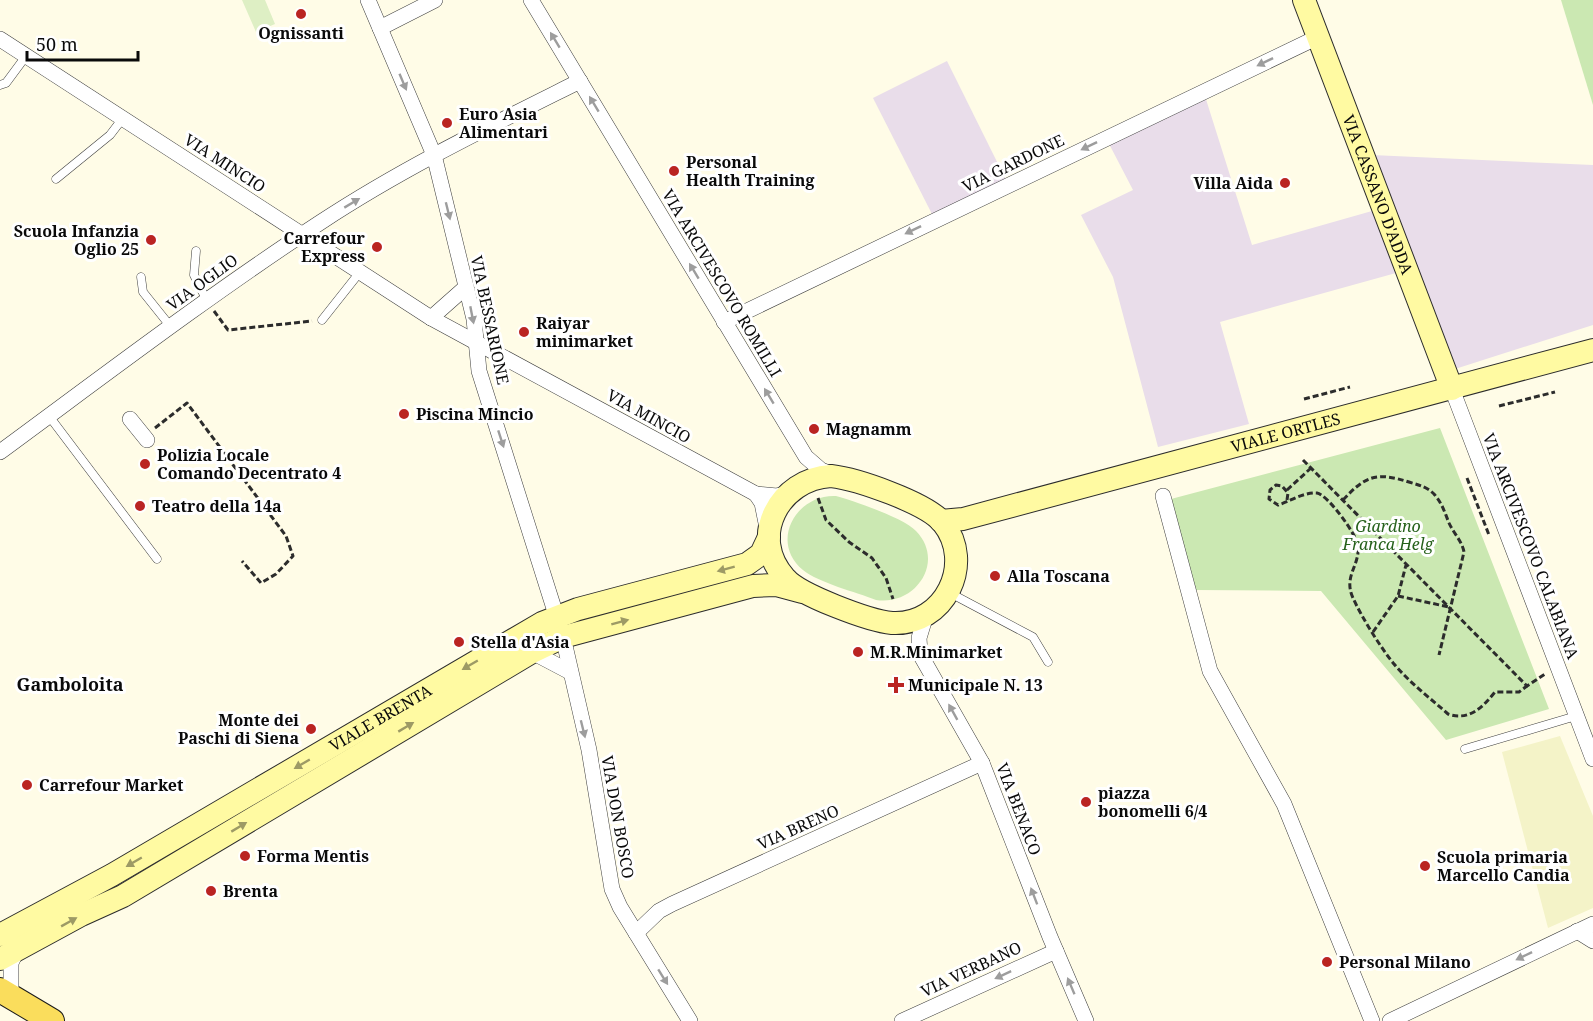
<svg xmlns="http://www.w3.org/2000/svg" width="1593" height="1021" font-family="'Noto Serif',serif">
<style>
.industrial{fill:#e9ddea}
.farmland{fill:#f4f3c8}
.green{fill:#cbe8b2}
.pitch{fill:#deefc4}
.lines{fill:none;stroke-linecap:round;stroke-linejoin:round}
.lane-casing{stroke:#3d3d3d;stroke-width:9}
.street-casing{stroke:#3d3d3d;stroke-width:16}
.secondary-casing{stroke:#2c2c2c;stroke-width:24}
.primary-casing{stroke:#1b1b1b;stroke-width:26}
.path{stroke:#2c2c2c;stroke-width:3;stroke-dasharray:6 3;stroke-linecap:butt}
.lane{stroke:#fff;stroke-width:8}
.street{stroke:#fff;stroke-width:15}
.secondary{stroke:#fffaa2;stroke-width:22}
.primary{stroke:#fadd5c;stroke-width:24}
.oneway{fill:#9d9d9d}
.oneway2{fill:#9d9a65}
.poi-dot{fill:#ba2422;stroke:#fff;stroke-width:2}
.labels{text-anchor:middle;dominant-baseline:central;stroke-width:6;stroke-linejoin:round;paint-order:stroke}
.poi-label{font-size:16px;font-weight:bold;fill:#0a0a0a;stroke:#fff;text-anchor:start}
.street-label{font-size:16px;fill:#0a0a0a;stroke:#fff}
.park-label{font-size:16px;font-style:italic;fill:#26611b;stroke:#fff}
.neighbourhood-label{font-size:18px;font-weight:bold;fill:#0a0a0a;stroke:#fff}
</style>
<rect width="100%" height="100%" fill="#fffce7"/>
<g class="industrial">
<polygon points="947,61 1007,182 934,218 873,98"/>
<polygon points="1204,93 1252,245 1372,211 1396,273 1220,322 1249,424 1158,447 1113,277 1081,215 1133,190 1107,140"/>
<polygon points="1372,155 1593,165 1593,325 1455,369"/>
</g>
<polygon class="farmland" points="1560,736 1593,816 1593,908 1548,928 1502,752"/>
<g class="green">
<polygon points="1561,0 1593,0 1593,105"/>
<polygon points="1440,428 1549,709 1446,740 1321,591 1195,590 1171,499"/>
<path d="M836 496C854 501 904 518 916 531 946 562 915 606 876 600 856 592 819 583 803 570 769 542 796 494 836 496Z"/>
</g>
<polygon class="pitch" points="242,0 265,0 275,24 256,32"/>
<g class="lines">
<defs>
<g id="lane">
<polyline points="0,85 6,83 26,56"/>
<polyline points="56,179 110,135 123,118"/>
<polyline points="196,251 194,275 207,301"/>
<polyline points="141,277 143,292 171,327"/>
<polyline points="322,320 360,272"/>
<polyline points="49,416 157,559"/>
<polyline points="950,593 1033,637 1048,662"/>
<polyline points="1465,749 1576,716"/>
</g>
<g id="street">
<polyline points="368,0 434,155 474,319 479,371 563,637 589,750 612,889 620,907 690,1021"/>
<polyline points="531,0 806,457 821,470 834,475"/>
<polyline points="380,28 435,0"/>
<polyline points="0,39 431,318 756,494"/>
<polyline points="431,318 466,287"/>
<polyline points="724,322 1318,37"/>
<polyline points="1452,389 1593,759"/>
<polyline points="130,419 147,440"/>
<path d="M0 452C106 374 211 294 321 222 403 168 492 125 580 81"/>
<polyline points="1163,496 1210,671 1284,804 1372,1021"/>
<polyline points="767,528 762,503 756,494 777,496 788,493"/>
<polyline points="926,615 919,638 920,654 982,763 1050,937 1086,1021"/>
<polyline points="532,652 570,672"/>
<polyline points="1577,931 1593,941"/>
<polyline points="636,933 659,911 672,904 982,763"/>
<polyline points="11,997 11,963 17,950"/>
<polyline points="902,1021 1056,951"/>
<polyline points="1390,1021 1593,924"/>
</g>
<g id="secondary">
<path id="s1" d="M1304 0 1452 389"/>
<path d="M831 476C857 479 927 503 943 523 975 563 945 626 892 623 870 621 799 595 785 578 748 537 779 479 831 476Z"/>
<path id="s2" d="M941 521 963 519 1593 350"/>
<path id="s3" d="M0 935 112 875 542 623 578 609 747 564 761 554 769 537"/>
<polyline points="0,959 81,915 123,896 532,652 563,637 753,586 776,585 802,592"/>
</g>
<polyline id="primary" points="0,990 52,1021"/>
</defs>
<use href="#lane" class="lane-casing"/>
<use href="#street" class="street-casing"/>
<use href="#secondary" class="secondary-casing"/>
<use href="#primary" class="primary-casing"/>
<g class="path">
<polyline points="214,311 228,330 312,321"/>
<polyline points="1304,399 1350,387"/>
<polyline points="1499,406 1555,392"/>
<polyline points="155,428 187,403 286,536 293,556 276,574 261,583 242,561"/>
<polyline points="1303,460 1527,686 1545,674"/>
<polyline points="1467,478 1489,535"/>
<polyline points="1287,490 1311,468"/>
<polyline points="818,498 826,520 849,542 872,558 886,578 893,599"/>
<path d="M1287 500 1288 493 1282 486 1276 485 1270 490 1269 499 1278 505C1289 502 1303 492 1317 493 1328 495 1357 535 1358 546 1360 566 1343 576 1353 598 1362 618 1381 648 1394 664 1410 683 1430 698 1448 714 1469 721 1482 708 1495 692H1519L1527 686"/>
<path d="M1343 500C1366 475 1377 472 1409 482 1419 485 1427 487 1434 494 1442 503 1445 513 1449 523 1454 534 1462 541 1464 552L1439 655"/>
<polyline points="1398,596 1449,607"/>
<polyline points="1373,632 1398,596 1406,565"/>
</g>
<use href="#lane" class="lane"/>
<use href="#street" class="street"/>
<use href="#secondary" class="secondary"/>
<use href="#primary" class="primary"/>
</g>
<defs><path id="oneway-solid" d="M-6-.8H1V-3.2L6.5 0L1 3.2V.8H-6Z" transform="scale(1.5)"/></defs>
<g class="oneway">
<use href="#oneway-solid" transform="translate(555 40) rotate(-121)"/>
<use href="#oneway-solid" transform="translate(1265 62) rotate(154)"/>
<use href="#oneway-solid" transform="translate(403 82) rotate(67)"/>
<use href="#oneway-solid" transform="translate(594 104) rotate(-121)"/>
<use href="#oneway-solid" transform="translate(1089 146) rotate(154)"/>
<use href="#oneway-solid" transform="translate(352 203) rotate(-31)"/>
<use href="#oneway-solid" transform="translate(448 211) rotate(76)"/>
<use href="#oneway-solid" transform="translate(913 230) rotate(154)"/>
<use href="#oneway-solid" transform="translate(694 271) rotate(-121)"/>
<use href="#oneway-solid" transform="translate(472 315) rotate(79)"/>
<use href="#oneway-solid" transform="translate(769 396) rotate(-121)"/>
<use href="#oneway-solid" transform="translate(501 439) rotate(72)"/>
<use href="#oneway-solid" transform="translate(953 712) rotate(-119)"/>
<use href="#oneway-solid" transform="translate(583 729) rotate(76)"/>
<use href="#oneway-solid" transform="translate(1034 896) rotate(-111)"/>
<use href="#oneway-solid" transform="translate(1524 956) rotate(154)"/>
<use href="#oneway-solid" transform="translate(1003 975) rotate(155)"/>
<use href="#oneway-solid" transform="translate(663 977) rotate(58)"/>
<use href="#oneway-solid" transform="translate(1071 986) rotate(-113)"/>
</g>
<g class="oneway2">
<use href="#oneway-solid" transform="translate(726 569) rotate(165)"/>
<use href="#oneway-solid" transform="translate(620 622) rotate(-15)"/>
<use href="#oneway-solid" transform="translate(470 665) rotate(150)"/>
<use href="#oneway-solid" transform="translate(406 727) rotate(-31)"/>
<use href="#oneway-solid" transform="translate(302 764) rotate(150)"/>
<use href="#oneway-solid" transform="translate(239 827) rotate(-31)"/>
<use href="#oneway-solid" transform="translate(134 862) rotate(150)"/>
<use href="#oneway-solid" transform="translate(69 922) rotate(-29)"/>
</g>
<g class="poi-dot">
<circle cx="301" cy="14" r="6"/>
<circle cx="447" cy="123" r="6"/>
<circle cx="674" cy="171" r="6"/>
<circle cx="1285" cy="183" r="6"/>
<circle cx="151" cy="240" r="6"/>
<circle cx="377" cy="247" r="6"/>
<circle cx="524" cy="332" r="6"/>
<circle cx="404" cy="414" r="6"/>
<circle cx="814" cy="429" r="6"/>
<circle cx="145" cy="464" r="6"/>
<circle cx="140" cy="506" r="6"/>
<circle cx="995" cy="576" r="6"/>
<circle cx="459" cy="642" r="6"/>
<circle cx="858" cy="652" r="6"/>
<path d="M893 676h6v6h6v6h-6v6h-6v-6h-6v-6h6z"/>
<circle cx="311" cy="729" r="6"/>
<circle cx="27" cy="785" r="6"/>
<circle cx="1086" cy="802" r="6"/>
<circle cx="245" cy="856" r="6"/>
<circle cx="1425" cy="866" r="6"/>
<circle cx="211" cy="891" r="6"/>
<circle cx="1327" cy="962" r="6"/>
</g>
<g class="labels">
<g class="poi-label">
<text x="301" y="33" text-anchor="middle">Ognissanti</text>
<text x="459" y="114">Euro Asia<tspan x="459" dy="18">Alimentari</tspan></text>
<text x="686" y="162">Personal<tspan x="686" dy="18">Health Training</tspan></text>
<text x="1273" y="183" text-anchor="end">Villa Aida</text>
<text x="139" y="231" text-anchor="end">Scuola Infanzia<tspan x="139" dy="18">Oglio 25</tspan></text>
<text x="365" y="238" text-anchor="end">Carrefour<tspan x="365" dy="18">Express</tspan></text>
<text x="536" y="323">Raiyar<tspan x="536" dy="18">minimarket</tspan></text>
<text x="416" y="414">Piscina Mincio</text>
<text x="826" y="429">Magnamm</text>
<text x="157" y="455">Polizia Locale<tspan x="157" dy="18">Comando Decentrato 4</tspan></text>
<text x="152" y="506">Teatro della 14a</text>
<text x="1007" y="576">Alla Toscana</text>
<text x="471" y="642">Stella d'Asia</text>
<text x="870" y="652">M.R.Minimarket</text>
<text x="908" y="685">Municipale N. 13</text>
<text x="299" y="720" text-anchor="end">Monte dei<tspan x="299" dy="18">Paschi di Siena</tspan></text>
<text x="39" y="785">Carrefour Market</text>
<text x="1098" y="793">piazza<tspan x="1098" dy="18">bonomelli 6/4</tspan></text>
<text x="257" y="856">Forma Mentis</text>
<text x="1437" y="857">Scuola primaria<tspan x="1437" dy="18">Marcello Candia</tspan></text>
<text x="223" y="891">Brenta</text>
<text x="1339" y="962">Personal Milano</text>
</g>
<g class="street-label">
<text transform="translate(225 163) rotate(33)">VIA MINCIO</text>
<text transform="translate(1013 163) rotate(-26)">VIA GARDONE</text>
<text stroke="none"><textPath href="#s1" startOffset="208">VIA CASSANO D'ADDA</textPath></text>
<text transform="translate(202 282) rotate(-36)">VIA OGLIO</text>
<text transform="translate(722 283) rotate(59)">VIA ARCIVESCOVO ROMILLI</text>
<text transform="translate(490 320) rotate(78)">VIA BESSARIONE</text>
<text transform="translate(649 416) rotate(29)">VIA MINCIO</text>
<text stroke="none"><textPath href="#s2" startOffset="356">VIALE ORTLES</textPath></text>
<text transform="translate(1531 546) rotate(69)">VIA ARCIVESCOVO CALABIANA</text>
<text stroke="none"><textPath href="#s3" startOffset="438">VIALE BRENTA</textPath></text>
<text transform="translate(1019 809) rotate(69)">VIA BENACO</text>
<text transform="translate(618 817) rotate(80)">VIA DON BOSCO</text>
<text transform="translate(798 827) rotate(-24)">VIA BRENO</text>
<text transform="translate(971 969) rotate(-25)">VIA VERBANO</text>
</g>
<g class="park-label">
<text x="1388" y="526">Giardino<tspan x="1388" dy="18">Franca Helg</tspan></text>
</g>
<g class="neighbourhood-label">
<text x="70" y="684">Gamboloita</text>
</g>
</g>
<path d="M27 51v9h111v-9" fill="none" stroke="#0a0a0a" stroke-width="3"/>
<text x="36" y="51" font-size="18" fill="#0a0a0a" stroke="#ffffff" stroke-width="4.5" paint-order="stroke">50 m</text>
</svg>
